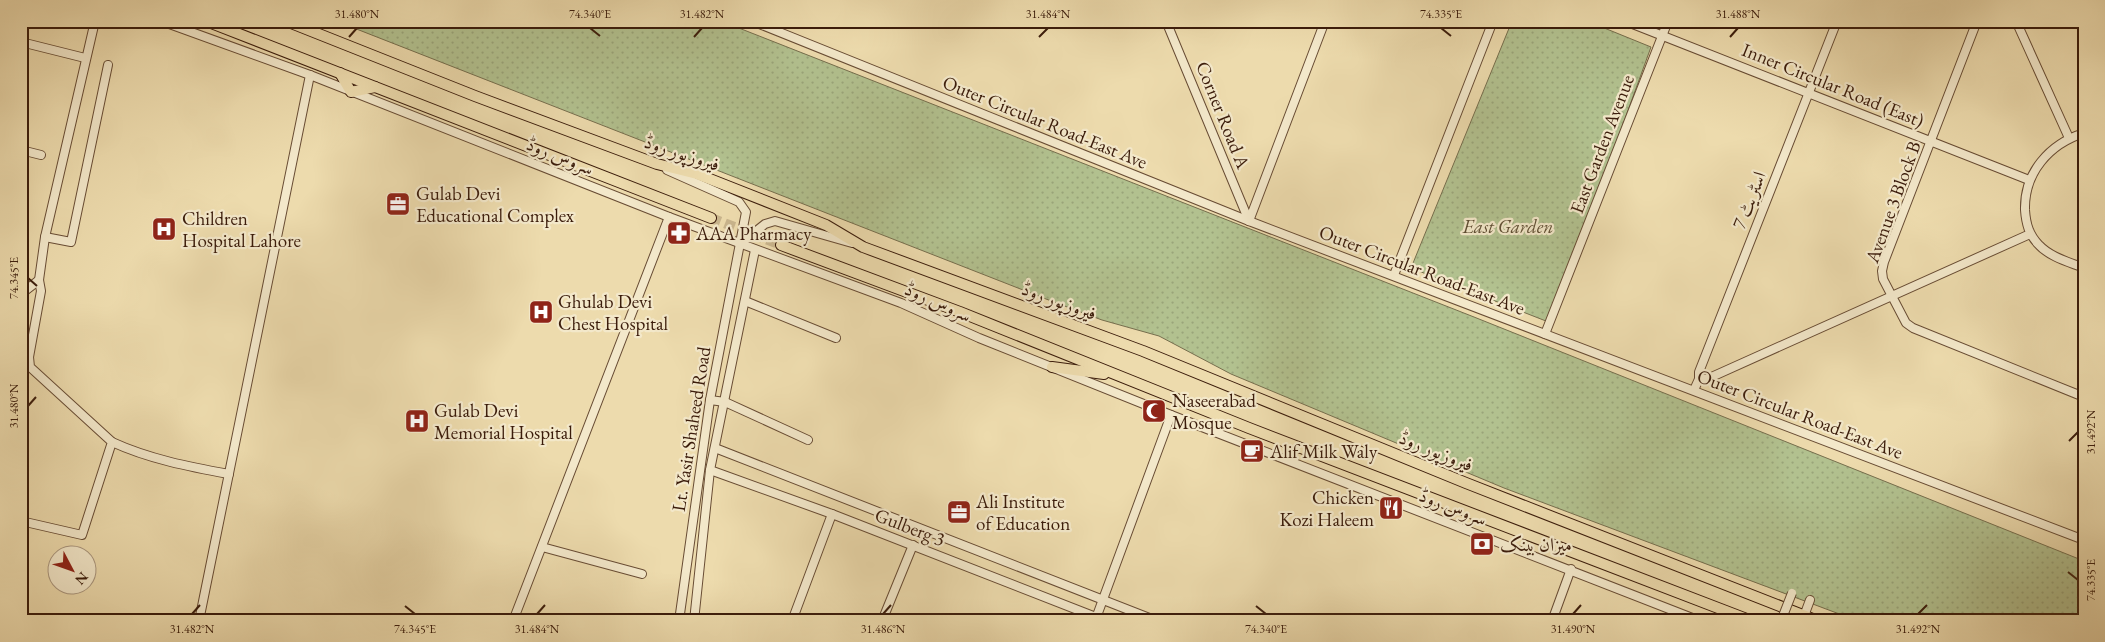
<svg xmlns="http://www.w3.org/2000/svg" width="2105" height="642" font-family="'EB Garamond',Amiri,serif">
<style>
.grass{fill:url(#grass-dots);stroke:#766e4d}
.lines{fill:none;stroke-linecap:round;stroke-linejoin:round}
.major-tunnel{stroke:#c9b58d;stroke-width:10;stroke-dasharray:10 5;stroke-linecap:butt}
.minor-casing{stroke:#684c34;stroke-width:10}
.major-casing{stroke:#3b1c0b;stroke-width:12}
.minor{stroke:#f3e8ca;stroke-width:8}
.major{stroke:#eddbad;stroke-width:10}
.minor-bridge-casing{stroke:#684c34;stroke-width:10;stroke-linecap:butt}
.minor-bridge{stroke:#f3e8ca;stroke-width:8}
.ticks{fill:none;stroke:#3b1c0b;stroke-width:2}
.labels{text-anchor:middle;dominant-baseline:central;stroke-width:4.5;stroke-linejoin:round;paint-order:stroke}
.street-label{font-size:19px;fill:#3b1c0b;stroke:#f3e8ca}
.poi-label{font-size:19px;fill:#3b1c0b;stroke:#f3e8ca;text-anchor:start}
.park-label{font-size:19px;font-style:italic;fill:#5f4e33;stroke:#f3e8ca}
.neatline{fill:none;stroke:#3b1c0b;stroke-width:2}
.ticks-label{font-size:12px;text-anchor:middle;fill:#3b1c0b}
</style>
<defs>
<pattern id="grass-dots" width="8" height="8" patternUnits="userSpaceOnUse" patternTransform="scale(1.25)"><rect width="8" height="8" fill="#b2c18f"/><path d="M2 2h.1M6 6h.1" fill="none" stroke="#9aa57a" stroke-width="1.8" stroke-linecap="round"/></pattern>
</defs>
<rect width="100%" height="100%" fill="#eddbad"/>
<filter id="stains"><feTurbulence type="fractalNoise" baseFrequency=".004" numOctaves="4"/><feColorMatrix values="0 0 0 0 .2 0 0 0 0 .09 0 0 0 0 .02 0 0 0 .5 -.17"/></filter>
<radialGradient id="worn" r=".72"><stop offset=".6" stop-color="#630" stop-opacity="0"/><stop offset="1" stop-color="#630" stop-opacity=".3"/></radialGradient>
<g class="grass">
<polygon points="336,21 721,21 1474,317 2084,561 2084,621 1858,621 1504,488 1231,374 1159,336 1102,320 1046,299"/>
<polygon points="1512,21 1587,21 1651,47 1551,323 1411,268"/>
</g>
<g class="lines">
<polyline class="major-tunnel" points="711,218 781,245"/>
<defs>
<g id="minor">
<polyline points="161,21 310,75 669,217 901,303 979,338 1171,415 1700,621"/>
<polyline points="752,21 1249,221 2084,540"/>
<polyline points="1118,21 1142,21"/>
<polyline points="1166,21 1249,221"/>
<polyline points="1625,21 2029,180"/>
<polyline points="1977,21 1884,262 1882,271 1883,279 1906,323 1913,328 2084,397"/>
<polyline points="2016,21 2069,138"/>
<polyline points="21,42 85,58"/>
<path d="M2084 133C2049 144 2024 173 2025 210 2026 224 2029 235 2039 245 2050 257 2069 262 2084 268"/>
<polyline points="21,150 41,155"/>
<polyline points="667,170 739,202 746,212 710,400 679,621"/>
<polyline points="1249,221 1325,21"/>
<polyline points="45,237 71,242 108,65"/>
<polyline points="740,244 765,224 775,221 852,243"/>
<polyline points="1394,275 1493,21"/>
<polyline points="21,294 39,280 45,237 95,21"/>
<polyline points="745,301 836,338"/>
<polyline points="1545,334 1668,21"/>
<polyline points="1699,379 1707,379 2030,234"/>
<polyline points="1694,390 1699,379 1699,372 1837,21"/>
<polyline points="710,400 725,402 808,440"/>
<path d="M112 442C149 459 190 467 229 474"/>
<polyline points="715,448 1157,621"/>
<polyline points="710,470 832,514 1106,621"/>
<polyline points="21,521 82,535 112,442 30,367 29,357 41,291 39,280"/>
<polyline points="542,547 642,574"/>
<polyline points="1804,616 1810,600"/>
<polyline points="199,621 310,75"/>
<polyline points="513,621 669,217"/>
<polyline points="694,621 710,470 755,250"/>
<polyline points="792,621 832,514"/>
<polyline points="882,621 913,545"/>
<polyline points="1095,621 1171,415"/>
<polyline points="1552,621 1571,569"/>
</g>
<g id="major">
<polyline points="206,21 711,218"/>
<polyline points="286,21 475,96 657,164 697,174 826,225 863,247 1143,351 1466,483 1818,621"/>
<polyline points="340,73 351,92 375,87"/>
<polyline points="781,245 960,312 1249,428 1752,621"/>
<polyline points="1052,367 1104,374"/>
</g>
</defs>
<use href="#minor" class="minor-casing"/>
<use href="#major" class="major-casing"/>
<use href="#minor" class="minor"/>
<use href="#major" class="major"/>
<defs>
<polyline id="minor-bridge" points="1781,621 1792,593"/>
</defs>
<use href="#minor-bridge" class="minor-bridge-casing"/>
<use href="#minor-bridge" class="minor-bridge"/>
</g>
<path class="ticks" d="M590 28 600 36M1441 28 1451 36M349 37 357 28M694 37 702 28M1039 37 1048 28M1730 37 1738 28M28 278 37 286M28 406 36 397M2069 441 2078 432M2068 572 2078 580M405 606 415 614M1256 606 1266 614M192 614 200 605M537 614 545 605M883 614 891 605M1573 614 1581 605M1918 614 1927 605"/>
<defs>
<symbol id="office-square" viewBox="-11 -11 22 22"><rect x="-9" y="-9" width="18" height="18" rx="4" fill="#8f2418" stroke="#f3e8ca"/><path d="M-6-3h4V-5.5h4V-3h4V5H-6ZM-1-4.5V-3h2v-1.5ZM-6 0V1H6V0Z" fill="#fff"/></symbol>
<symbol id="hospital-square" viewBox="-11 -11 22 22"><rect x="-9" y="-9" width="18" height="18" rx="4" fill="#8f2418" stroke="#f3e8ca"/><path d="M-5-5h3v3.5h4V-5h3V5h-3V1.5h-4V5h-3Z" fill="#fff"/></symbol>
<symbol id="pharmacy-square" viewBox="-11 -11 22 22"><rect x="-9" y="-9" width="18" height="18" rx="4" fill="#8f2418" stroke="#f3e8ca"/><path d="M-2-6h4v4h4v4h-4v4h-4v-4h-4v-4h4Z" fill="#fff"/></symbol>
<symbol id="mosque-square" viewBox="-11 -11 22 22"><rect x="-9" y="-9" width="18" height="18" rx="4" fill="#8f2418" stroke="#f3e8ca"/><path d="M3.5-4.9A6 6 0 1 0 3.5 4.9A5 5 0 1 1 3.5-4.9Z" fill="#fff"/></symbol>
<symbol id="cafe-square" viewBox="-11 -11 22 22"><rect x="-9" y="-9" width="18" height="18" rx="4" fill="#8f2418" stroke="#f3e8ca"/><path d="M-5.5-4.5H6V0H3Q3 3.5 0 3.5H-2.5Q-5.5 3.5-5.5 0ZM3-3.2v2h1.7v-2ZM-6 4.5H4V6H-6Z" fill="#fff"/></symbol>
<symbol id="restaurant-square" viewBox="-11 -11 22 22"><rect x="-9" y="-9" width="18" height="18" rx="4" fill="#8f2418" stroke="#f3e8ca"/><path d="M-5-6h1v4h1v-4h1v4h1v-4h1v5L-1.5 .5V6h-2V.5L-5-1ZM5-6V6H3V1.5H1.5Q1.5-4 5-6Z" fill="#fff"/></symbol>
<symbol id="bank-square" viewBox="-11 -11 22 22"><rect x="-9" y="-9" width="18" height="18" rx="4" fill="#8f2418" stroke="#f3e8ca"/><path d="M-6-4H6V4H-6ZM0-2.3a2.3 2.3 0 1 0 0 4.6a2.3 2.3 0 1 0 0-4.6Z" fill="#fff"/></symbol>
</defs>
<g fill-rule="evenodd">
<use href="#office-square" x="384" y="190" width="28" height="28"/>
<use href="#hospital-square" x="150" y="215" width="28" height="28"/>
<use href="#pharmacy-square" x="665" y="219" width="28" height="28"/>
<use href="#hospital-square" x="527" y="298" width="28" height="28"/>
<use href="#mosque-square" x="1140" y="397" width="28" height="28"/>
<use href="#hospital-square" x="403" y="407" width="28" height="28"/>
<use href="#cafe-square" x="1238" y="437" width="28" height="28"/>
<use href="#restaurant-square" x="1377" y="494" width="28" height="28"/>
<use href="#office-square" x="945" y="498" width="28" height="28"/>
<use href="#bank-square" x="1468" y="530" width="28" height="28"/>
</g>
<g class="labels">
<g class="street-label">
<text transform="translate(1833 85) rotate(22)">Inner Circular Road (East)</text>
<text transform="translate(1223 115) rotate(68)">Corner Road A</text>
<text transform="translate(1045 122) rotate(22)">Outer Circular Road-East Ave</text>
<text transform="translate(1602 144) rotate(-69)">East Garden Avenue</text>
<text transform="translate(682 153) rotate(18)">فیروزپور روڈ</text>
<text transform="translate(560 156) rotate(22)">سروس روڈ</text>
<text transform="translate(1749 200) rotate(-68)">اسٹریٹ 7</text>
<text transform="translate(1893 202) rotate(-70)">Avenue 3 Block B</text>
<text transform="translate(1422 270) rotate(21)">Outer Circular Road-East Ave</text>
<text transform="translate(1059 301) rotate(20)">فیروزپور روڈ</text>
<text transform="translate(938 302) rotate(24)">سروس روڈ</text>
<text transform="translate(1800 414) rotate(21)">Outer Circular Road-East Ave</text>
<text transform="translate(691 429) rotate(-81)">Lt. Yasir Shaheed Road</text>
<text transform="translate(1436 451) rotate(22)">فیروزپور روڈ</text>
<text transform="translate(1453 507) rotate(21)">سروس روڈ</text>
<text transform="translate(910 527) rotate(21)">Gulberg 3</text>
</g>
<g class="poi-label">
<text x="416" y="193">Gulab Devi<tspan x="416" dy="22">Educational Complex</tspan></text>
<text x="182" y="218">Children<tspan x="182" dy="22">Hospital Lahore</tspan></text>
<text x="696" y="233">AAA Pharmacy</text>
<text x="558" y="301">Ghulab Devi<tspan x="558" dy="22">Chest Hospital</tspan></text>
<text x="1172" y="400">Naseerabad<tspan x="1172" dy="22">Mosque</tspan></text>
<text x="434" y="410">Gulab Devi<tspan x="434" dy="22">Memorial Hospital</tspan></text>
<text x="1270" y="451">Alif Milk Waly</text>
<text x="1374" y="497" text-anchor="end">Chicken<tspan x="1374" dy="22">Kozi Haleem</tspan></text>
<text x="976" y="501">Ali Institute<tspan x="976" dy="22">of Education</tspan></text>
<text x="1500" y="544">میزان بینک</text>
</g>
<g class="park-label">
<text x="1508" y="226">East Garden</text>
</g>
</g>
<rect width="2105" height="642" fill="none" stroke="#eddbad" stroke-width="55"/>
<g transform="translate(72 570) rotate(131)"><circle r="24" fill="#f3e8ca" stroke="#a9967e"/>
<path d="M0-4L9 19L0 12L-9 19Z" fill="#8f2418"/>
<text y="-8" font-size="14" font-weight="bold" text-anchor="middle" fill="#3b1c0b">N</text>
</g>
<rect x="28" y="28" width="2050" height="586" class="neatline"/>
<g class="ticks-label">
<text x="357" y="18">31.480°N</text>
<text x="590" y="18">74.340°E</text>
<text x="702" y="18">31.482°N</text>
<text x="1048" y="18">31.484°N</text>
<text x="1441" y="18">74.335°E</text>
<text x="1738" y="18">31.488°N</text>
<text transform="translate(14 278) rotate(-90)" y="4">74.345°E</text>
<text transform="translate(14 406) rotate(-90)" y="4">31.480°N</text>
<text transform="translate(2091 432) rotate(-90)" y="4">31.492°N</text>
<text transform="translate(2091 580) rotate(-90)" y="4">74.335°E</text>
<text x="192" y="633">31.482°N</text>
<text x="415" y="633">74.345°E</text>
<text x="537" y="633">31.484°N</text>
<text x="883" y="633">31.486°N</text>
<text x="1266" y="633">74.340°E</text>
<text x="1573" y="633">31.490°N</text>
<text x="1918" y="633">31.492°N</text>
</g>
<rect width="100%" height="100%" filter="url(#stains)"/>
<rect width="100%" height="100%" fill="url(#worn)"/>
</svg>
